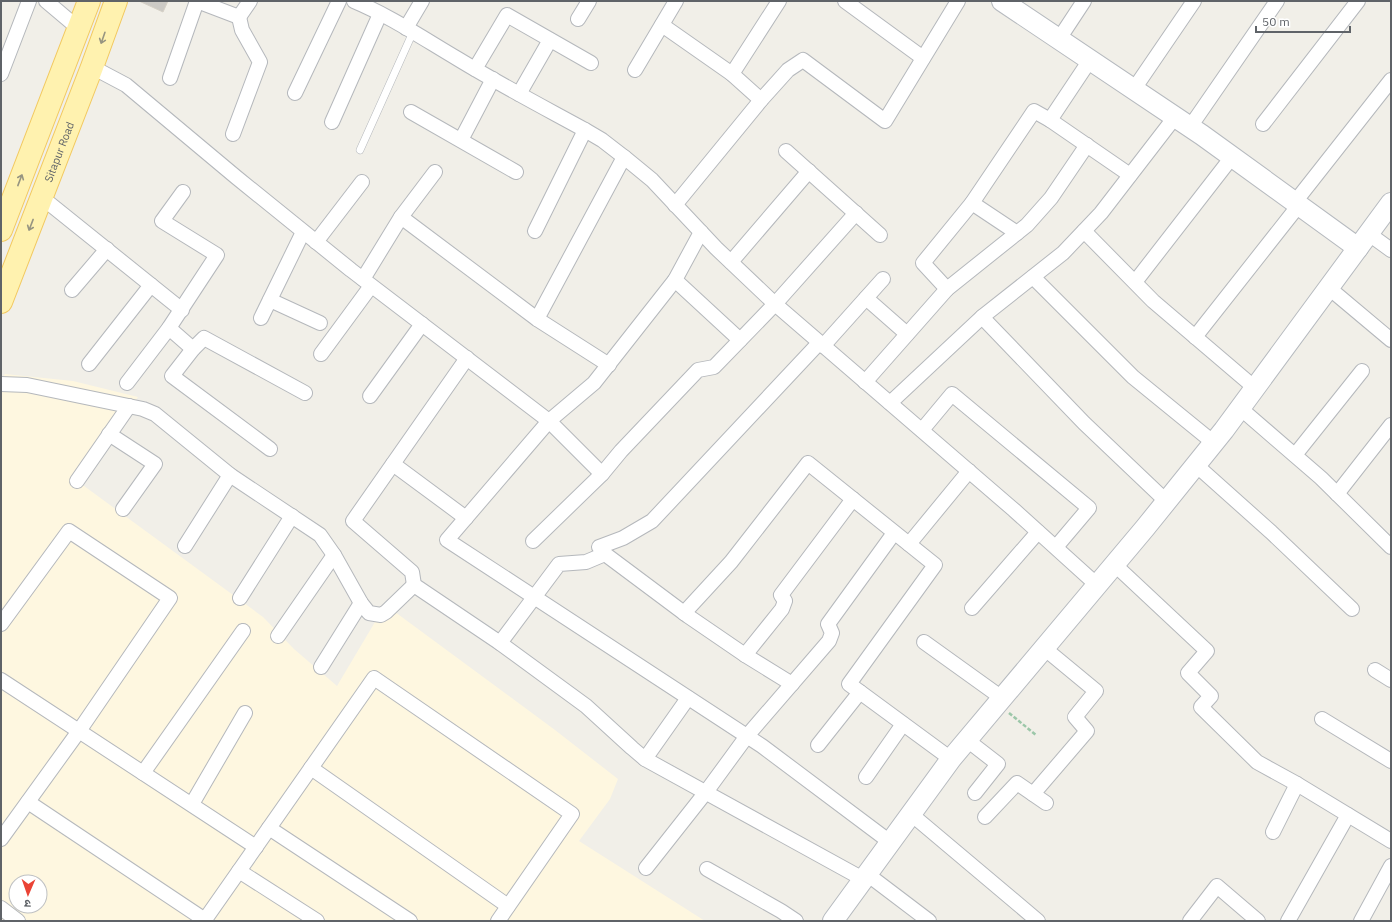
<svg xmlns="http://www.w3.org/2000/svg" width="1392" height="922" font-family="'IBM Plex Sans','Noto Sans Devanagari',sans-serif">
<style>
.commercial{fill:#fef7e0;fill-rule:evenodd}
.building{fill:#cccac5;stroke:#d6d1c6}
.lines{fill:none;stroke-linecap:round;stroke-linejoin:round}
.lane-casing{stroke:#b5b8bc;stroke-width:8}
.street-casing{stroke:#b5b8bc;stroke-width:16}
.secondary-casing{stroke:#b6babf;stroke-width:22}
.primary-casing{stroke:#f2c960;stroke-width:24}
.path{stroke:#9cc7a9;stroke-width:2.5;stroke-dasharray:4 2;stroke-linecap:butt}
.lane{stroke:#fff;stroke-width:7}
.street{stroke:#fff;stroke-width:14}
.secondary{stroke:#fff;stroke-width:20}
.primary{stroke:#fff2af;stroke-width:22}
.oneway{stroke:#979581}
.labels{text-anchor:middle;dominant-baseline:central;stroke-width:4;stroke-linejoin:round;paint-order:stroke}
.street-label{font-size:11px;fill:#5f6368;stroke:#fff}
</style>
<rect width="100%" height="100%" fill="#f1efe8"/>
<path class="commercial" d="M5 374 73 381 138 397 80 483 263 617 294 649 337 686 375 622 395 612 555 730 618 779 610 799 579 841 705 921H1V379ZM16 882H40V906H16Z"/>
<polygon class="building" points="139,1 168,1 163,12"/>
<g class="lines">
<defs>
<polyline id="lane" points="360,150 413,32"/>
<g id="street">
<polyline points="46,1 78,28"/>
<polyline points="197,1 239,17 250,1"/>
<path d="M354 1C390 16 424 39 458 59 499 84 543 107 585 130L602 140 624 157 652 180 716 248 775 304 1014 510 1097 585"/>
<polyline points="845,1 923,58"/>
<polyline points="578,19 589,1"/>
<polyline points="662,25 732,74 761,100"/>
<polyline points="406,28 422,1"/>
<polyline points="1059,39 1084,1"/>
<polyline points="92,67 126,85 236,177 351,270 549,421 602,474"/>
<polyline points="475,69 507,15 591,63"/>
<polyline points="635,70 676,1"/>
<polyline points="1,74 29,1"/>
<polyline points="732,74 779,1"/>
<polyline points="170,78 197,1"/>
<polyline points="1134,89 1194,1"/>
<polyline points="295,93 339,1"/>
<polyline points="519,94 550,40"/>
<polyline points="411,112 516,172"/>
<polyline points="1050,120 1090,60"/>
<polyline points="332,122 380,14"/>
<polyline points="1263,124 1358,1"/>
<polyline points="1190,127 1277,1"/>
<polyline points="233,134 260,62 242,30 239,17"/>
<polyline points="461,140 493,79"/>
<polyline points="786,151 880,235"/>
<polyline points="40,202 50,204 182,310"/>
<polyline points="1295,202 1391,80"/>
<polyline points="972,203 1017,233"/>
<polyline points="675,205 761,100 788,70 803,60 885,121 958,1"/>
<polyline points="401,217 537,319 609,365"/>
<polyline points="535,231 585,130"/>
<polyline points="1084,231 1153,301 1255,388"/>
<polyline points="701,232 675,280 594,383 549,421 447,540 762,746 890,842"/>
<polyline points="1369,234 1391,250"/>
<polyline points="316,242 362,182"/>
<polyline points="731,262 809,171"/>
<polyline points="1033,277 1133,377 1214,443"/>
<polyline points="363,279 401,217 435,172"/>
<polyline points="675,280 740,340"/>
<polyline points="1135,282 1232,157"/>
<polyline points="1329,288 1391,340"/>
<polyline points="947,289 923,263 972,203 1034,111 1050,120 1130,175"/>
<polyline points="72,290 107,249"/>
<polyline points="866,298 907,334"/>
<polyline points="270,300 320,323"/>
<polyline points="982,317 1084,423 1166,501"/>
<polyline points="261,318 303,232"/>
<polyline points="537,319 624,157"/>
<polyline points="169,328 193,349"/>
<polyline points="1195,337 1299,205"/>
<polyline points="823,346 883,279"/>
<polyline points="321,354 371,286"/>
<polyline points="467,358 353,521 412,572 414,585 500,643 586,706 632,748 645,759 863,879"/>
<polyline points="89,364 151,285"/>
<polyline points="865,382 947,289 1027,225 1051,198 1087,145"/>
<polyline points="127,383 169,328 217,255 162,221 183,192"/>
<polyline points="1,384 27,385 143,409 155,414 230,475 320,535 334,555 361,603 369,613 381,615 386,612 414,585"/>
<polyline points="370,396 422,324"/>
<polyline points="890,403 982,317 1063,253 1101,213 1175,117"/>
<polyline points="1240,408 1321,478 1391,547"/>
<polyline points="922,430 952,394 1089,508 1056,547"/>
<polyline points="109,434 155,464 123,509"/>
<polyline points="270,449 172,376 193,349 204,338 305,393"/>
<polyline points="1295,455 1362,371"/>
<polyline points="393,464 466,518"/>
<polyline points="1196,465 1271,532 1352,609"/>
<polyline points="77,481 129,406"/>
<polyline points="1337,494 1391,425"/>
<polyline points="533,541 602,474 621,451 698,370 714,367 775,304 856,213"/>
<polyline points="909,544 969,471"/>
<polyline points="185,546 230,475"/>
<polyline points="1114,564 1207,651 1188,673 1211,696 1201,707 1257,762 1297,784 1391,841"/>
<polyline points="240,598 292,516"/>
<polyline points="972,608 1038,532"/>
<polyline points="684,613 731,562 808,463 935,565 849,684 951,759"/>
<polyline points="1,624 69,531 170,598 79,731 1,839"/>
<polyline points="278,636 334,555"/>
<polyline points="924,642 1002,698"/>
<polyline points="500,643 559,564 586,562 605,554"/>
<polyline points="745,655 782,609 785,601 781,595 853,499"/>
<polyline points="321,667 361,603"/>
<polyline points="1375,670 1391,680"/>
<polyline points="1,680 256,847"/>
<polyline points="792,684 745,655 688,616 605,554 599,547 623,538 652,521 819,343"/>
<polyline points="1322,719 1391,761"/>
<polyline points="967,740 998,764 975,793"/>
<polyline points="818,745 860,692"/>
<polyline points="645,759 688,698"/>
<polyline points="311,768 508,906"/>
<polyline points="143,773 243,631"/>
<polyline points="866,777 903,724"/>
<polyline points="1033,794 1087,731 1075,717 1096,691 1044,648"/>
<polyline points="28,802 205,920"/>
<polyline points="192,804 245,713"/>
<polyline points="911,814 1038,921"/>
<polyline points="985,817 1017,783 1046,803"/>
<polyline points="269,828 410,921"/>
<polyline points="1273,832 1297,784"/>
<polyline points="646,868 706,792 747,736 829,641 832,633 828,624 894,533"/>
<polyline points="707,869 781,911 796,921"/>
<polyline points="239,871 317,921"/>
<polyline points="867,874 929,921"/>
<polyline points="1,908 18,921"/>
<polyline points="204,921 374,678 572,814 498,921"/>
<polyline points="1190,921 1217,886 1258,921"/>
<polyline points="1288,921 1348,815"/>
<polyline points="1361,921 1391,866"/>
</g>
<g id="secondary">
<polyline points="1002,1 1202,135 1358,248"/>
<polyline points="833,921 951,759 1145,528 1224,430 1391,203"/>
</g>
<g id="primary">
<polyline points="1,230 89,1"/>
<path id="s1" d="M1 302 92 67 116 1"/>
</g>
</defs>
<use href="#lane" class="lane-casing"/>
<use href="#street" class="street-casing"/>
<use href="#secondary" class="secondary-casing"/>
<use href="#primary" class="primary-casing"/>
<polyline class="path" points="1009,713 1036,735"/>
<use href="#lane" class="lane"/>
<use href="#street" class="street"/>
<use href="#secondary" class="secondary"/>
<use href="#primary" class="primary"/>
</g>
<defs><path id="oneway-shaft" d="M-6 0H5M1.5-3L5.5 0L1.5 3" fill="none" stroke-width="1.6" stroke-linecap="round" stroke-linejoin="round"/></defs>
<g class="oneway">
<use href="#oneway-shaft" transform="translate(103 38) rotate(109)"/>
<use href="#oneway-shaft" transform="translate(20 180) rotate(-69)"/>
<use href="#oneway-shaft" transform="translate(31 225) rotate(111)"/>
</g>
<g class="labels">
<g class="street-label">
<text stroke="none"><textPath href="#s1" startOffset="161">Sitapur Road</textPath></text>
</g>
</g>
<rect width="1392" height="922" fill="none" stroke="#5f6368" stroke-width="4"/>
<g transform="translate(28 894) rotate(182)"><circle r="19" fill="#ffffff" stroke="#bfc1c3"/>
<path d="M0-3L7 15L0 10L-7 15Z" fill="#ea4335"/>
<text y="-6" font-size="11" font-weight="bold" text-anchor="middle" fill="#5f6368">उ</text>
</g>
<path d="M1256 26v6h94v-6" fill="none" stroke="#5f6368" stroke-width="2"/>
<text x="1262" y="26" font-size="12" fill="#5f6368" stroke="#ffffff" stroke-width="3" paint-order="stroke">50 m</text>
</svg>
